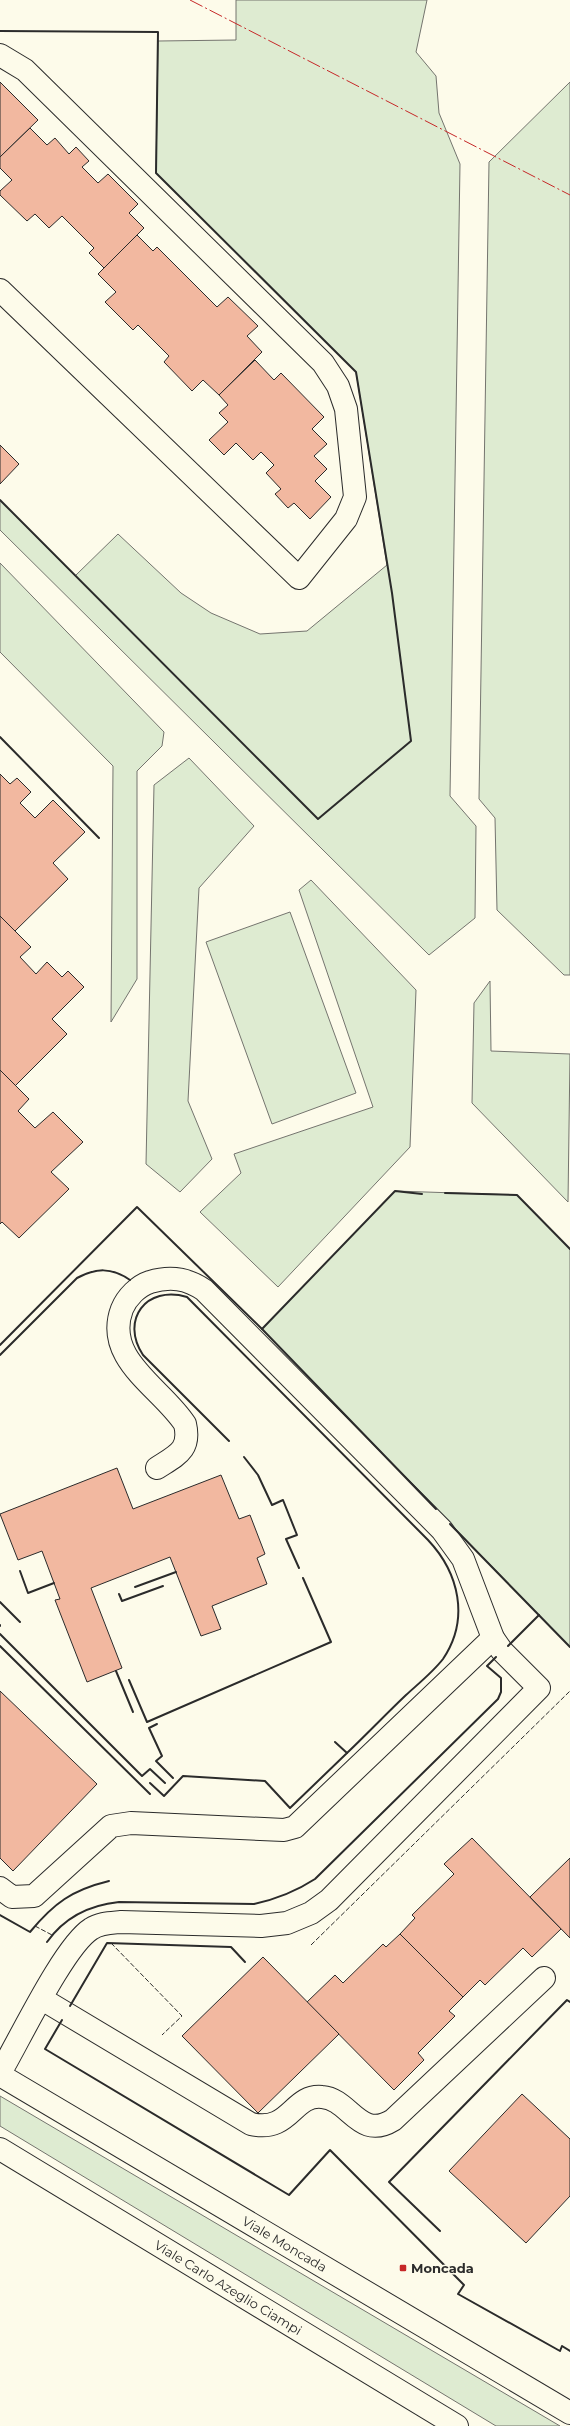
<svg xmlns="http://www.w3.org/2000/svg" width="570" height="2426" font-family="Montserrat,sans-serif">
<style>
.green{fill:#deebd1;stroke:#74746e}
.building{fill:#f2b8a0;stroke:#2b2b2b}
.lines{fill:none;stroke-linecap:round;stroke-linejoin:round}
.minor-casing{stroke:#2b2b2b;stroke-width:24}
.major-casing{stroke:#2b2b2b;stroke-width:24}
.minor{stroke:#fdfbea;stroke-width:22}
.major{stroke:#fdfbea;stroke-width:22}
.fence{stroke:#2b2b2b;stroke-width:1;stroke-dasharray:5 2;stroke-linecap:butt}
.wall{stroke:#2b2b2b;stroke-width:2}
.power{stroke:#c62828;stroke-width:1;stroke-dasharray:14 3 2 3;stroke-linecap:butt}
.poi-dot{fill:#c62828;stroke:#fdfbea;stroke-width:1.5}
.labels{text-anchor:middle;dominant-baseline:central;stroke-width:3;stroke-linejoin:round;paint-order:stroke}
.street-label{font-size:13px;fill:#2b2b2b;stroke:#fdfbea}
.poi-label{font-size:13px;font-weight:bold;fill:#2b2b2b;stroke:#fdfbea;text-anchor:start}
</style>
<rect width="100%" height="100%" fill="#fdfbea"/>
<g class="green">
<polygon points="236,0 427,0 416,52 436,76 439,113 460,164 450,796 476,826 475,918 429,955 0,530 0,500 75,576 118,534 181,593 211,613 260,634 307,631 387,565 356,372 156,173 158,41 236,40"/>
<polygon points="570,82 570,975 564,975 497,910 495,818 479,799 489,162"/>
<polygon points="0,563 164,732 162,746 137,771 137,979 111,1022 113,766 0,652"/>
<polygon points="189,758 254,826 199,888 188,1101 212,1159 180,1192 146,1164 154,785"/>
<polygon points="311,880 416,990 410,1147 278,1287 200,1212 241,1173 234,1154 373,1107 299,890"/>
<polygon points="290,912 356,1093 272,1124 206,942"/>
<polygon points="490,981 491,1051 570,1054 568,1202 472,1103 474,1003"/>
<polygon points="395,1191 517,1195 570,1249 570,1647 262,1329"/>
<polygon points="0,2096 560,2426 496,2426 0,2126"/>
</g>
<g class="building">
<polygon points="0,82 38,120 0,157"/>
<polygon points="30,128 47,145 55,138 69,154 76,147 89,161 82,167 98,183 108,174 138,204 129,213 144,228 104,268 89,253 94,248 62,216 49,228 35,214 27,221 0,195 0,191 12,180 0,168 0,157"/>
<polygon points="137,235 153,251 157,247 217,307 228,297 258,326 247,336 262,352 219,395 203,380 192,391 164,362 169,356 138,325 133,330 105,302 116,292 98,274"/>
<polygon points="255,360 274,380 281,373 324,417 312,429 327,444 314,456 327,469 315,481 331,497 310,519 294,503 288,508 275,494 281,489 266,473 274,465 261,452 253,460 236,443 224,455 209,440 228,422 219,413 228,405 219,395"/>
<polygon points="0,445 19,464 0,484"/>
<polygon points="0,774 10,784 17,778 31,792 20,803 35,818 53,800 85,832 53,863 68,879 15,931 0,916"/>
<polygon points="0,916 31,947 20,957 36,974 47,962 62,977 68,971 84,987 52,1019 67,1034 15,1086 0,1070"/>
<polygon points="0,1070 29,1099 18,1111 35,1128 53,1112 83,1142 51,1172 69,1189 19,1238 2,1222 0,1224"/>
<polygon points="117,1468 133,1509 221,1475 239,1519 250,1515 265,1554 257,1558 267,1584 212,1606 221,1629 201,1636 170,1557 91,1588 122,1668 87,1682 55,1600 60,1599 42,1551 18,1560 0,1514"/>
<polygon points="0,1691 97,1784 13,1871 0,1858"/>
<polygon points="472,1838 561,1929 532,1957 523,1948 485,1985 480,1980 463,1997 400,1934 415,1918 412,1915 454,1874 444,1864"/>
<polygon points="570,1858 570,1938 530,1897"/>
<polygon points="400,1934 463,1997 449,2011 455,2016 418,2053 424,2060 394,2090 307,2002 335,1975 343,1983 383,1944 386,1947"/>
<polygon points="263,1957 339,2034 258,2113 182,2036"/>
<polygon points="522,2094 570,2139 570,2196 526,2243 449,2171"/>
</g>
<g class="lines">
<defs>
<g id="minor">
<polyline points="0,55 25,70 323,363 338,386 346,409 355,497 346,519 299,578 0,290"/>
<polyline points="0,1888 12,1897 34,1896 111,1826 131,1823 284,1830 295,1827 493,1638"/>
<path d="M42 1999 251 2124C291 2133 292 2094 322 2097 350 2099 359 2141 393 2120L544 1978"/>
<path d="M0 2073C19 2041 64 1946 91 1929 100 1923 111 1923 121 1922L261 1926 287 1923 311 1913 329 1900 539 1688 502 1651 493 1638 463 1559 442 1530 204 1290C187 1278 170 1276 150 1282 138 1286 127 1297 122 1309 103 1359 162 1388 185 1424 191 1450 177 1455 157 1468"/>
</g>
<g id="major">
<path id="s1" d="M0 2075 570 2413"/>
<path id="s2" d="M0 2149 457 2426"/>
</g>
</defs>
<use href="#minor" class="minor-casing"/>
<use href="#major" class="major-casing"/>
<use href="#minor" class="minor"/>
<use href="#major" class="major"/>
<g class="fence">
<polyline points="35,1926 52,1935"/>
<polyline points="111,1943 182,2016 162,2035"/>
<polyline points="311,1945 570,1691"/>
</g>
<g class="wall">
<polyline points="0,31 158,32 156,173 356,372 392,593 411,741 318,819 0,500"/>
<polyline points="0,737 99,838"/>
<polyline points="445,1193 517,1195 570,1249"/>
<polyline points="262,1329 395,1191 422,1194"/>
<polyline points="0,1345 137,1207 262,1329 436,1509"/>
<path d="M0 1355 77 1278C96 1268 111 1267 130 1280"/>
<path d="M229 1441 143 1355C120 1320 146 1285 187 1297L428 1540C459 1573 470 1619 443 1659 433 1672 418 1684 406 1695 386 1714 367 1734 347 1753"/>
<polyline points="244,1457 258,1475 272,1505 283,1500 297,1535 286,1539 299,1568"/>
<polyline points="450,1524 570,1647"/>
<polyline points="20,1571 28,1593 54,1583"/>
<polyline points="135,1587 176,1572"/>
<polyline points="119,1594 122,1601 163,1586"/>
<polyline points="0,1602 20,1622"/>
<polyline points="0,1625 0,1626"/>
<polyline points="0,1634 142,1776 150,1769 165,1783"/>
<polyline points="0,1646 150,1794"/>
<polyline points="508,1646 539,1615"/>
<polyline points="116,1671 133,1712"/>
<polyline points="129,1680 147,1722 331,1642 303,1578"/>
<polyline points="157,1724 149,1728 162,1756 156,1761 173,1778"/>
<polyline points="150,1783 164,1796 183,1776 265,1781 290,1808 347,1753 335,1742"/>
<path d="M0 1915 30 1932C54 1903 72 1890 109 1881"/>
<path d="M47 1942C64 1918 90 1905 119 1902L254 1904C277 1899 295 1892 315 1879L498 1699 501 1692V1678L487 1666 496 1657"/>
<polyline points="70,2006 107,1943 231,1947 245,1962"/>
<polyline points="62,2020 45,2049 289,2195 330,2150 464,2285 458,2294 560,2351 562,2346 570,2351"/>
<polyline points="440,2231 389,2182 567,2000 570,2002"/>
</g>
<polyline class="power" points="190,0 570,195"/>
</g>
<rect class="poi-dot" x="399" y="2264" width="8" height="8" rx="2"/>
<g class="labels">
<g class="street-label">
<text stroke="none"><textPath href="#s1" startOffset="331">Viale Moncada</textPath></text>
<text stroke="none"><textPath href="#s2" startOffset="267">Viale Carlo Azeglio Ciampi</textPath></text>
</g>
<g class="poi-label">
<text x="411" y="2268">Moncada</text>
</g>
</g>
</svg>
